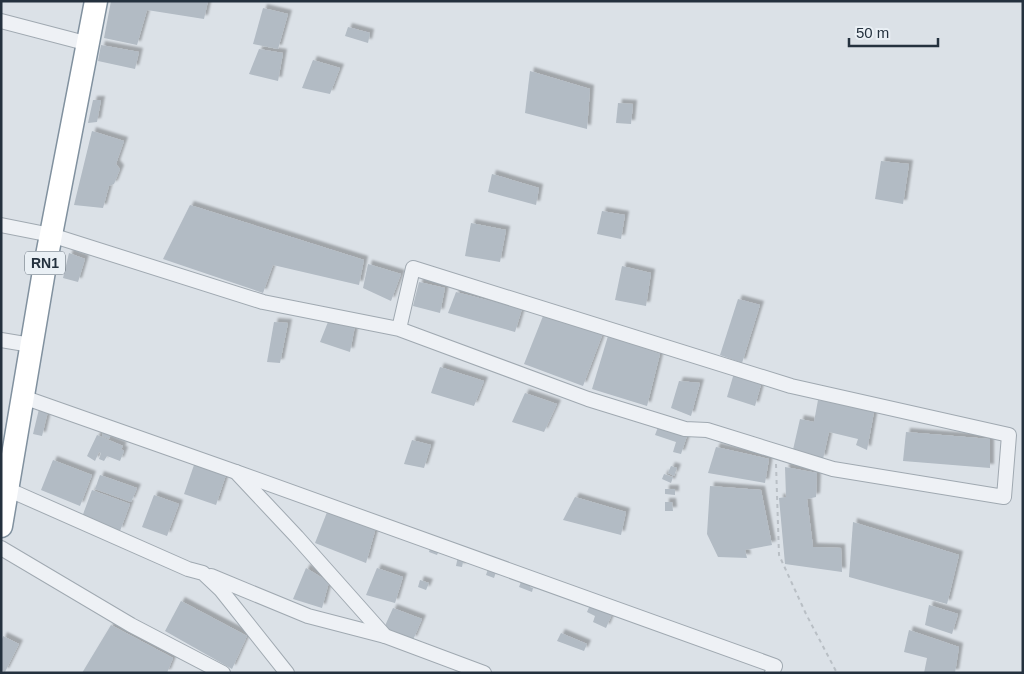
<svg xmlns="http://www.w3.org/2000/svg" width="1024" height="674" font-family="Helvetica,sans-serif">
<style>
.building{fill:#b2bbc4;filter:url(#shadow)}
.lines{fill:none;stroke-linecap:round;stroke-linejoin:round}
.minor-casing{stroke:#a0a9b1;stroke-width:16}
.trunk-casing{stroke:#81919f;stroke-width:25}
.path{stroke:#b9bfc5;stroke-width:2;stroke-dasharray:4 4;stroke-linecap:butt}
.minor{stroke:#eef1f5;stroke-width:14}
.trunk{stroke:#fff;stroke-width:22}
.labels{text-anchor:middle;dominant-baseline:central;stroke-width:4;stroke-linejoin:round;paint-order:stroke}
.shield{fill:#eaf0f5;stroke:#5f6a75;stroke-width:1}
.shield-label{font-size:14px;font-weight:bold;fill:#24313e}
</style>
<defs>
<filter id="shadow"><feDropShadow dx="4" dy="-4" stdDeviation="1" flood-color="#0004"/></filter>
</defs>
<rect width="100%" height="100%" fill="#dbe1e7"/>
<g class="building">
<polygon points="111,1 208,1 204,19 147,10 137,45 104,38"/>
<polygon points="263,8 288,14 278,49 253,44"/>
<polygon points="348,27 370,33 368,43 345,36"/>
<polygon points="101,45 139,52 135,69 98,61"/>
<polygon points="259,49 283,53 278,81 249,74"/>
<polygon points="313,60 340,68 330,94 302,88"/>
<polygon points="530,71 590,89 587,129 525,113"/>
<polygon points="93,100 101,100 97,122 88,123"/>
<polygon points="618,103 633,104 631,124 616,123"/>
<polygon points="92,131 124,141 116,164 120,169 114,184 109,186 103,208 74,205"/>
<polygon points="881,161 909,164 903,204 875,199"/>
<polygon points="492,174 539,188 536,205 488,192"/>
<polygon points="190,205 364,260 359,285 273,265 263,293 163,259"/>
<polygon points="602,211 625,215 621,239 597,234"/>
<polygon points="471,223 506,230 500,262 465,256"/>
<polygon points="69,253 85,259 78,282 63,278"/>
<polygon points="368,264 401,274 391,301 363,288"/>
<polygon points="622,266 651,273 646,306 615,300"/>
<polygon points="419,282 445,288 440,313 413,306"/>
<polygon points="456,292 522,309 515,332 448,313"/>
<polygon points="738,299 760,305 742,363 720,355"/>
<polygon points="545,311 603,333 583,386 524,364"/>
<polygon points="330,317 355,326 350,352 320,342"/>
<polygon points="274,322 288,323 280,363 267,362"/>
<polygon points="608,336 660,354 647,406 592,389"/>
<polygon points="440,367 484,381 474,406 431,393"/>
<polygon points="734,373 762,381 755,406 727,397"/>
<polygon points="679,381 700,383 691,416 671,408"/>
<polygon points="525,393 557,404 544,432 512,422"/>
<polygon points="818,400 874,412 867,450 856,445 858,439 829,432 823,459 792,454 800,419 814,422"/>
<polygon points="39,409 48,411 42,436 33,434"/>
<polygon points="658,427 687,436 681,454 673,452 676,442 655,435"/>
<polygon points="105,428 112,431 109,439 102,436"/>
<polygon points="906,432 990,439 990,468 903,461"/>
<polygon points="97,435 123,446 121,449 124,451 120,461 107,456 104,461 99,459 101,453 99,452 95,461 87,456"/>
<polygon points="412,440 431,445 424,468 404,464"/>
<polygon points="716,447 769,459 765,483 708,473"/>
<polygon points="53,460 92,475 80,506 41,490"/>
<polygon points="195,462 227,472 216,505 184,494"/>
<polygon points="671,466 677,468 674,476 668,473"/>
<polygon points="785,467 817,473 816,497 807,499 813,547 841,548 842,572 785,564 779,498 786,497"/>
<polygon points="664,474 673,477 671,483 662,479"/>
<polygon points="100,475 137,488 131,502 95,489"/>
<polygon points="710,486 761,490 772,545 745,550 747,558 718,557 707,534"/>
<polygon points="665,489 675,489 675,495 665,494"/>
<polygon points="92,490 130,504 120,531 82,517"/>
<polygon points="154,495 179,504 167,536 142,527"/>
<polygon points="575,497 626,512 621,535 563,520"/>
<polygon points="665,502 672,502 673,511 665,511"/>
<polygon points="329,507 377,524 366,563 315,543"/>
<polygon points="853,522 959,555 947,604 849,577"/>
<polygon points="431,545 440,548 437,555 429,552"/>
<polygon points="458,556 464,557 462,567 456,566"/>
<polygon points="306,568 329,582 322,608 293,599"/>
<polygon points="377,568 403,577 395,603 366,595"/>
<polygon points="488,569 496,572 494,578 486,575"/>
<polygon points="522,579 531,582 530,587 533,588 532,592 519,587"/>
<polygon points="420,580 429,583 426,590 418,587"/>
<polygon points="181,601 247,636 232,669 165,631"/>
<polygon points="590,605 612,614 606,628 593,622 595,616 587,612"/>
<polygon points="929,605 958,614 952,634 925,625"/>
<polygon points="393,608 422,619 413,640 384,628"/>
<polygon points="111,625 173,658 167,673 82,673"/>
<polygon points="909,630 959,647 955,673 924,673 927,658 904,652"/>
<polygon points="561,633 587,644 584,651 557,641"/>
<polygon points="3,636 19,644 5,672 1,670 1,642"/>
</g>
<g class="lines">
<defs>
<g id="minor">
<polyline points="1,21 89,44"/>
<polyline points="1,225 51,235 263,302 399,329 588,399 685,429 707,430 833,469 1004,497 1009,435 791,386 413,268 399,329"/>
<polyline points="1,340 31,345"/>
<polyline points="23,397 236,472 297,537 385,636 484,673"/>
<polyline points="236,472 775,666 772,673"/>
<polyline points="7,489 188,569 203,573 221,590 287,673"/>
<polyline points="1,548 131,625 223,673"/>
<polyline points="211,576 308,616 385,636"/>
</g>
<polyline id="trunk" points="1,526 44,271 96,1"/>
</defs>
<use href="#minor" class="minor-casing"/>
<use href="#trunk" class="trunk-casing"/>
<polyline class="path" points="776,464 779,555 806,614 837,673"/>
<use href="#minor" class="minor"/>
<use href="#trunk" class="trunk"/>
</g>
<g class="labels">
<rect class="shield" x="25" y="251.5" width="40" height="23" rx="4"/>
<g class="shield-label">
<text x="45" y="263">RN1</text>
</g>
</g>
<rect width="1024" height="674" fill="none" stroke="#24313e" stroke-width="5"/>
<path d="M849 38v8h89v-8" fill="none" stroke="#24313e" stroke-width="2.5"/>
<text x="856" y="38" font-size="15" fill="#24313e" stroke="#eaf0f5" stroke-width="4" paint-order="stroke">50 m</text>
</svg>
